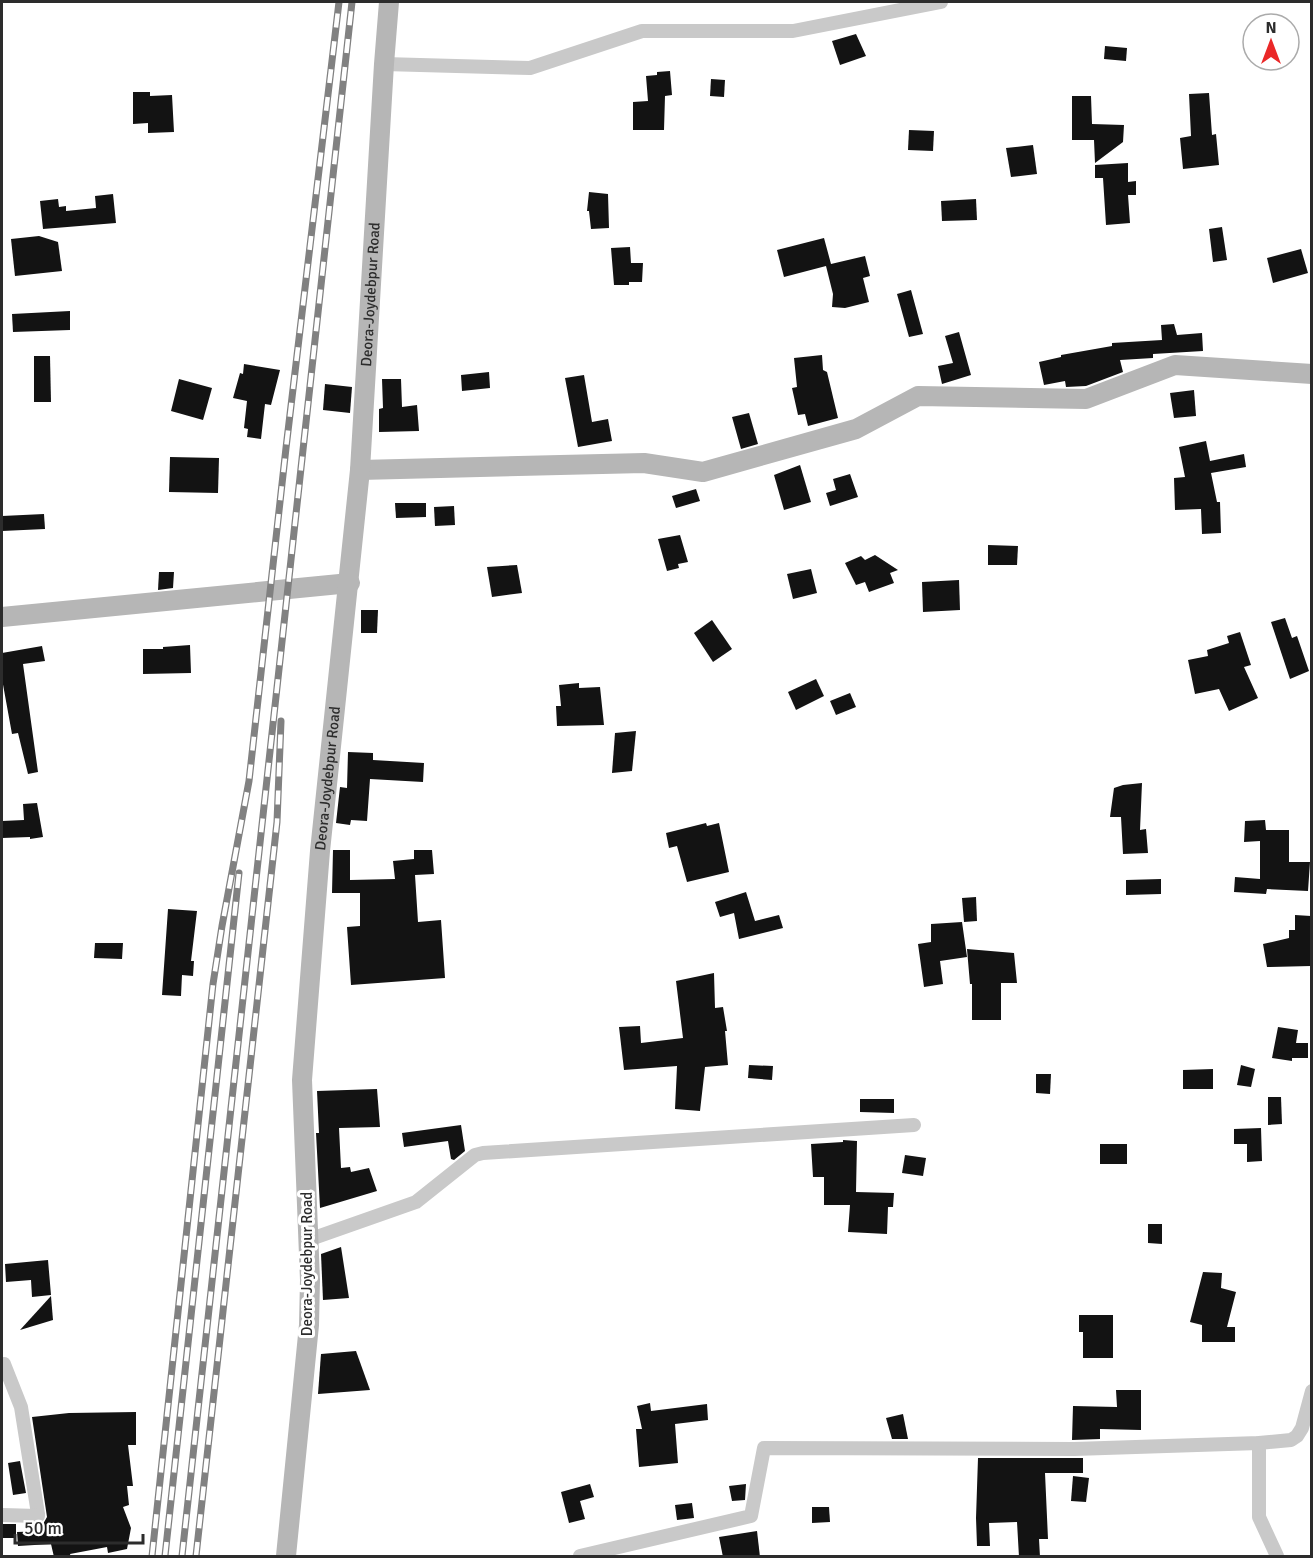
<svg xmlns="http://www.w3.org/2000/svg" width="1313" height="1558" font-family="Signika,sans-serif">
<style>
.building{fill:#131313}
.lines{fill:none;stroke-linecap:round;stroke-linejoin:round}
.street{stroke:#c9c9c9;stroke-width:14}
.secondary{stroke:#b6b6b6;stroke-width:20}
.rail-casing{stroke:#818181;stroke-width:7}
.rail{stroke:#fff;stroke-width:4.5;stroke-dasharray:14;stroke-linecap:butt}
.labels{text-anchor:middle;dominant-baseline:central;stroke-width:6;stroke-linejoin:round;paint-order:stroke}
.street-label{font-size:15px;fill:#2c2c2c;stroke:#fff}
</style>
<rect width="100%" height="100%" fill="#fff"/>
<g class="building">
<polygon points="856,34 866,56 840,65 832,41"/>
<polygon points="1105,46 1127,48 1126,61 1104,59"/>
<polygon points="670,71 672,95 665,96 664,130 633,130 633,102 648,101 646,76 657,75 657,72"/>
<polygon points="711,79 725,80 724,97 710,96"/>
<polygon points="133,92 150,92 150,96 172,95 174,132 148,133 148,123 133,124"/>
<polygon points="1209,93 1212,135 1216,134 1219,165 1183,169 1180,138 1191,136 1189,94"/>
<polygon points="1072,96 1091,96 1092,124 1124,125 1123,142 1095,163 1094,140 1072,140"/>
<polygon points="909,130 934,131 933,151 908,150"/>
<polygon points="1033,145 1037,174 1011,177 1006,148"/>
<polygon points="1128,163 1128,182 1136,181 1136,195 1128,195 1130,223 1106,225 1103,178 1095,178 1095,165"/>
<polygon points="589,192 608,194 609,228 591,229 589,211 587,211"/>
<polygon points="113,194 116,223 43,229 40,201 58,199 59,207 66,206 66,211 96,208 95,196"/>
<polygon points="976,199 977,220 942,221 941,201"/>
<polygon points="1222,227 1227,260 1213,262 1209,229"/>
<polygon points="39,236 58,242 62,271 15,276 11,239"/>
<polygon points="824,238 831,264 865,256 870,276 863,278 869,302 845,308 832,307 833,294 826,266 784,277 777,250"/>
<polygon points="630,247 631,263 643,263 642,282 629,282 629,285 614,285 611,248"/>
<polygon points="1301,249 1308,273 1273,283 1267,258"/>
<polygon points="911,290 923,334 909,337 897,294"/>
<polygon points="70,311 70,330 13,332 12,314"/>
<polygon points="1174,324 1177,335 1202,333 1203,351 1153,354 1153,358 1120,360 1123,372 1086,386 1066,387 1065,381 1044,385 1039,362 1061,357 1061,355 1112,346 1112,343 1162,340 1161,325"/>
<polygon points="959,332 971,375 942,384 938,366 953,363 945,336"/>
<polygon points="822,355 823,370 827,372 838,418 808,426 805,414 798,415 792,388 797,387 794,358"/>
<polygon points="34,356 50,356 51,402 34,402"/>
<polygon points="244,364 280,370 271,405 265,404 261,439 247,437 248,429 244,428 247,401 233,398 240,373 243,374"/>
<polygon points="489,372 490,388 462,391 461,375"/>
<polygon points="584,375 592,422 608,419 612,441 578,447 565,378"/>
<polygon points="179,379 212,388 203,420 171,411"/>
<polygon points="382,379 401,379 402,407 417,405 419,431 379,432 379,409 383,408"/>
<polygon points="325,384 352,387 350,413 323,410"/>
<polygon points="1194,390 1196,416 1174,418 1170,393"/>
<polygon points="749,413 758,444 741,449 732,417"/>
<polygon points="1206,441 1210,461 1244,454 1246,467 1211,473 1217,502 1220,502 1221,533 1202,534 1201,509 1175,510 1174,478 1185,477 1179,447"/>
<polygon points="170,457 219,458 218,493 169,492"/>
<polygon points="800,465 811,502 784,510 774,475"/>
<polygon points="850,474 858,497 830,506 826,493 836,490 833,479"/>
<polygon points="696,489 700,501 676,508 672,496"/>
<polygon points="395,503 426,503 426,517 396,518"/>
<polygon points="454,506 455,525 435,526 434,507"/>
<polygon points="44,514 45,529 2,531 2,516"/>
<polygon points="680,535 688,562 678,564 679,568 667,571 658,539"/>
<polygon points="988,545 1018,546 1017,565 988,565"/>
<polygon points="875,555 898,570 890,573 894,583 869,592 865,582 856,585 845,563 861,556 865,560"/>
<polygon points="517,565 522,593 492,597 487,567"/>
<polygon points="811,569 817,593 793,599 787,574"/>
<polygon points="159,572 174,572 173,588 158,590"/>
<polygon points="959,580 960,610 923,612 922,582"/>
<polygon points="361,610 378,610 377,633 361,633"/>
<polygon points="1285,618 1292,638 1297,636 1309,671 1290,679 1271,622"/>
<polygon points="712,620 732,649 713,662 694,633"/>
<polygon points="1240,632 1251,665 1244,667 1258,698 1229,711 1219,689 1195,694 1188,660 1208,656 1207,650 1229,643 1227,636"/>
<polygon points="190,645 191,673 143,674 143,649 163,649 163,647"/>
<polygon points="42,646 45,661 23,664 38,772 28,774 18,733 12,734 2,679 2,653"/>
<polygon points="816,679 824,696 796,710 788,692"/>
<polygon points="579,683 579,688 600,687 604,725 557,726 556,706 561,706 559,685"/>
<polygon points="850,693 856,707 836,715 830,701"/>
<polygon points="636,731 632,771 612,773 615,733"/>
<polygon points="348,752 373,753 373,760 424,763 423,782 370,779 367,821 351,820 350,825 336,823 340,787 347,788"/>
<polygon points="1142,783 1140,830 1146,829 1148,853 1123,854 1121,817 1110,817 1114,788 1123,785"/>
<polygon points="37,803 43,837 30,839 30,837 2,838 2,821 24,820 23,804"/>
<polygon points="1265,820 1266,830 1289,830 1289,862 1310,862 1308,891 1267,889 1266,894 1234,892 1235,877 1260,879 1260,841 1244,842 1245,821"/>
<polygon points="706,823 707,826 719,823 729,872 687,882 677,846 669,848 666,833"/>
<polygon points="333,850 350,850 350,880 395,879 393,861 414,859 414,850 432,850 434,874 415,875 418,922 441,920 445,978 351,985 347,927 360,926 360,893 332,893"/>
<polygon points="1161,879 1161,894 1126,895 1126,880"/>
<polygon points="746,892 755,921 779,915 783,928 739,939 734,913 720,917 715,902"/>
<polygon points="976,897 977,921 964,922 962,898"/>
<polygon points="168,909 197,911 191,961 194,961 193,976 182,975 181,996 162,995"/>
<polygon points="1295,915 1311,916 1311,966 1267,967 1263,944 1289,938 1289,930 1295,930"/>
<polygon points="962,922 967,957 940,961 943,984 924,987 918,944 931,942 931,924"/>
<polygon points="95,943 123,943 122,959 94,958"/>
<polygon points="967,949 1014,953 1017,983 1001,983 1001,1020 972,1020 972,984 970,984"/>
<polygon points="714,973 715,1008 723,1007 727,1031 725,1031 728,1065 705,1067 700,1111 675,1109 677,1066 624,1070 619,1027 640,1026 641,1043 683,1038 676,981"/>
<polygon points="1278,1027 1298,1030 1296,1043 1308,1043 1308,1058 1292,1058 1292,1061 1272,1058"/>
<polygon points="749,1065 773,1066 772,1080 748,1078"/>
<polygon points="1241,1065 1255,1069 1251,1087 1237,1085"/>
<polygon points="1213,1069 1213,1089 1183,1089 1183,1070"/>
<polygon points="1036,1074 1051,1074 1050,1094 1036,1093"/>
<polygon points="377,1089 380,1127 339,1128 341,1168 350,1167 351,1172 369,1168 377,1191 320,1208 316,1133 319,1133 317,1091"/>
<polygon points="1268,1097 1281,1097 1282,1124 1268,1125"/>
<polygon points="860,1099 894,1099 894,1113 860,1112"/>
<polygon points="461,1125 465,1151 454,1160 451,1159 448,1141 404,1147 402,1133"/>
<polygon points="1261,1128 1262,1161 1247,1162 1247,1144 1234,1144 1234,1129"/>
<polygon points="843,1140 857,1141 856,1192 894,1193 893,1207 888,1207 887,1234 848,1232 850,1205 824,1205 824,1177 813,1177 811,1144 843,1142"/>
<rect x="1100" y="1144" width="27" height="20"/>
<polygon points="905,1155 926,1158 923,1176 902,1173"/>
<polygon points="1148,1224 1162,1224 1162,1244 1148,1243"/>
<polygon points="341,1247 349,1298 323,1300 321,1254"/>
<polygon points="48,1260 51,1295 32,1297 31,1280 6,1282 5,1264"/>
<polygon points="1203,1272 1222,1273 1221,1288 1236,1292 1227,1327 1235,1327 1235,1342 1202,1342 1202,1325 1190,1322"/>
<polygon points="51,1296 53,1320 20,1330"/>
<polygon points="1079,1315 1113,1315 1113,1358 1083,1358 1083,1332 1079,1332"/>
<polygon points="356,1351 370,1390 318,1394 321,1354"/>
<polygon points="1116,1390 1141,1390 1141,1430 1100,1429 1100,1439 1072,1440 1073,1406 1117,1407"/>
<polygon points="650,1403 651,1411 707,1404 708,1420 675,1424 678,1463 639,1467 636,1429 642,1429 637,1406"/>
<polygon points="136,1412 136,1445 128,1445 133,1486 127,1486 129,1505 123,1507 131,1528 127,1549 108,1553 107,1547 70,1554 71,1557 54,1557 51,1544 18,1546 17,1532 44,1531 43,1524 47,1517 32,1417 69,1413"/>
<polygon points="903,1414 908,1439 892,1439 886,1418"/>
<polygon points="978,1458 1083,1458 1083,1473 1045,1473 1048,1539 1039,1539 1040,1557 1019,1557 1017,1522 989,1523 990,1546 977,1546 976,1518"/>
<polygon points="20,1461 26,1493 13,1495 8,1463"/>
<polygon points="1073,1476 1089,1478 1086,1502 1071,1501"/>
<polygon points="590,1484 594,1497 580,1501 585,1519 569,1523 561,1492"/>
<polygon points="746,1484 745,1500 732,1501 729,1486"/>
<polygon points="692,1503 694,1518 677,1520 675,1505"/>
<polygon points="812,1507 829,1507 830,1522 812,1523"/>
<rect x="2" y="1524" width="14" height="14"/>
<polygon points="757,1531 760,1557 723,1557 719,1537"/>
</g>
<g class="lines">
<g class="street">
<polyline points="384,64 530,68 642,31 793,31 941,2"/>
<polyline points="308,1240 416,1202 475,1155 483,1153 914,1125"/>
<polyline points="2,1365 4,1364 21,1407 38,1514"/>
<polyline points="1259,1443 1259,1517 1277,1556"/>
<polyline points="2,1515 38,1516"/>
<polyline points="580,1556 751,1516 764,1448 1074,1449 1259,1443 1291,1440 1297,1436 1302,1428 1312,1391"/>
</g>
<g class="secondary">
<polyline points="360,470 644,463 703,472 856,429 918,396 1086,399 1175,365 1312,374"/>
<polyline points="2,617 350,583"/>
<path id="s1" d="M286 1556 309 1325 310 1280 302 1080 320 851 360 470 384 64 389 2"/>
</g>
<defs>
<g id="rail">
<polyline points="152,1556 213,984 222,926 249,781 286,448 339,2"/>
<polyline points="165,1556 239,873"/>
<polyline points="182,1556 352,2"/>
<polyline points="196,1556 277,822 281,721"/>
</g>
</defs>
<use href="#rail" class="rail-casing"/>
<use href="#rail" class="rail"/>
</g>
<g class="labels">
<g class="street-label">
<text stroke="none"><textPath href="#s1" startOffset="1266">Deora-Joydebpur Road</textPath></text>
<text stroke="none"><textPath href="#s1" startOffset="780">Deora-Joydebpur Road</textPath></text>
<text transform="translate(307 1264) rotate(-90)">Deora-Joydebpur Road</text>
</g>
</g>
<rect width="1313" height="1558" fill="none" stroke="#2c2c2c" stroke-width="6"/>
<g transform="translate(1271 42)"><circle r="28" fill="#ffffff" stroke="#ababab" stroke-width="1.5"/>
<path d="M0-4.5L10 22L0 15L-10 22Z" fill="#ea2828"/>
<text y="-9" font-size="16" font-weight="bold" text-anchor="middle" fill="#2c2c2c">N</text>
</g>
<path d="M15 1534v9h128v-9" fill="none" stroke="#2c2c2c" stroke-width="3"/>
<text x="24" y="1534" font-size="18" fill="#2c2c2c" stroke="#ffffff" stroke-width="4.5" paint-order="stroke">50 m</text>
</svg>
